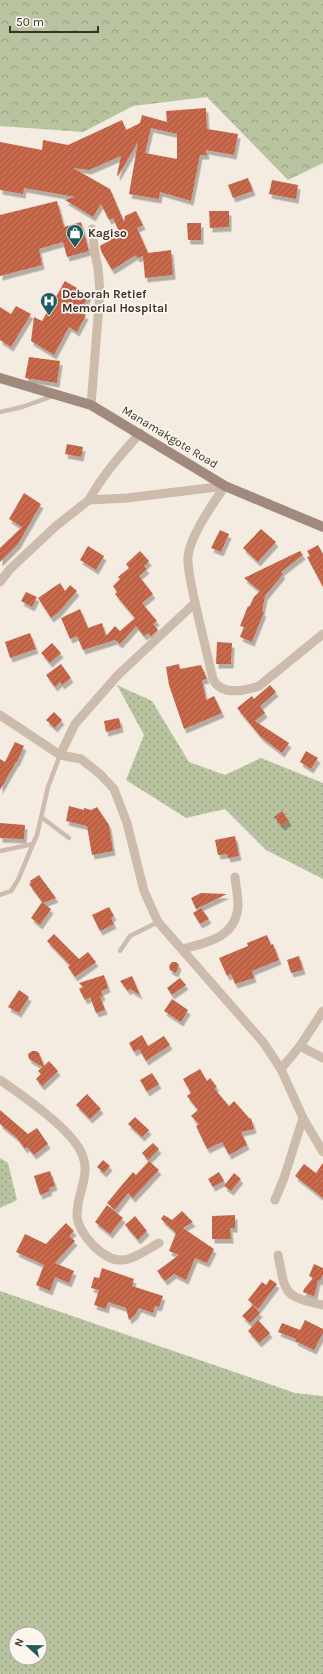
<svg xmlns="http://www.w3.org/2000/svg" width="323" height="1674" font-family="Karla,sans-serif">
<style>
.grass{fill:url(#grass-dots);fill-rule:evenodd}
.forest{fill:url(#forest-crowns)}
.building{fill:url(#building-hatch);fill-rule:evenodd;filter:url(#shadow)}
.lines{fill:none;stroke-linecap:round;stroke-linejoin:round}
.lane{stroke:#cdbbac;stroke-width:4.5}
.street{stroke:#cdbbac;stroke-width:9}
.secondary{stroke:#a18a7d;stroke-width:10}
.labels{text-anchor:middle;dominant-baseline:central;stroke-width:3.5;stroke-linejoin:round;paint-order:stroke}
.poi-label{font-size:12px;font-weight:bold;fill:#3b302b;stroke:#fbf5ee;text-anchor:start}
.street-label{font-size:12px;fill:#3b302b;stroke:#fbf5ee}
</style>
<defs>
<pattern id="grass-dots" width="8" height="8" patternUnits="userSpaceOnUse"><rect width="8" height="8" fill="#b8c4a0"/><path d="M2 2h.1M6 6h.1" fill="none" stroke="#97a083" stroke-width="1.8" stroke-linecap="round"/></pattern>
<pattern id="forest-crowns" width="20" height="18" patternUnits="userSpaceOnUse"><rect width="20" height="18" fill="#b8c4a0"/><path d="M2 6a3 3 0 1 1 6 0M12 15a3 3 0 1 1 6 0" fill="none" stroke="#97a083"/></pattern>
<pattern id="building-hatch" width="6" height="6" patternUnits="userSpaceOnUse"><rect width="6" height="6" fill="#c8694b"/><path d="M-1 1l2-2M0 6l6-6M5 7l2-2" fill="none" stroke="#a4573f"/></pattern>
<filter id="shadow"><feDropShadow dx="2.5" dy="4.5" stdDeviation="0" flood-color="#0004"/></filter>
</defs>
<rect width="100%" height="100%" fill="#f4ebe1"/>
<g class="grass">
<polygon points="117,685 152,701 189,762 225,775 261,758 323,783 323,879 266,850 225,809 186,818 126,780 144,735"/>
<polygon points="0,1158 8,1163 17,1200 0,1208"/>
<path d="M0 1291 295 1393 323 1396V1674H0ZM16 1634H40V1658H16Z"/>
</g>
<polygon class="forest" points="0,0 323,0 323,163 288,180 207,97 133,106 83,132 0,126"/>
<g class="building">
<path d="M206 108 207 129 238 134 234 155 206 150 207 155H200L191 201 160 192 159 199 129 194 138 142 118 176 117 175 121 156 89 170 73 168 110 189 124 222 125 216 136 211 143 225 137 228 148 253 171 250 173 275 145 278 143 256 137 258 136 255 112 270 101 251 100 246 120 234 113 218 109 220 101 204 93 217 65 200 75 197 24 188 23 194 0 190V142L42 150 43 140 68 145 122 120 126 130 140 123 142 115 167 122 166 111ZM151 128 177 134V159L145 153Z"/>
<polygon points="248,178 253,191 233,198 228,185"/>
<polygon points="272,180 298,185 296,199 269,194"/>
<polygon points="57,201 64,227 81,222 89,251 67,257 63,242 39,249 42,265 0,276 0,215"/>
<polygon points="209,211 229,211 229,227 210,228"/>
<polygon points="187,223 201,223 201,240 188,240"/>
<polygon points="65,281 89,295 80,312 86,315 77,332 69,327 54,355 31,341 34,317 42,321"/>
<polygon points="16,306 31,314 11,347 0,340 0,307 11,314"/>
<polygon points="29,357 60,361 57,383 25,378"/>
<polygon points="67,444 83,447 81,457 65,454"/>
<polygon points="24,493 41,504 18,544 0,562 0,548 22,527 9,519"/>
<polygon points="261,529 276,542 258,562 243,548"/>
<polygon points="220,530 229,534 221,552 211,548"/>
<polygon points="318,545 323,554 323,587 307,557 310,556 307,551"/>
<polygon points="88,546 104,556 96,570 80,560"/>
<polygon points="140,551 149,561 144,566 147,569 139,576 153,594 142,603 157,621 153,624 158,630 151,636 148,633 144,636 136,626 120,644 115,640 83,650 77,636 70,639 61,618 80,609 88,628 102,623 106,636 115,626 120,631 135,618 115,594 117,592 113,586 120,579 118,577 129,568 126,564"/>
<polygon points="300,551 303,555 281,572 283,574 265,596 262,612 264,612 252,642 240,637 244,627 240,626 248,606 249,607 254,597 260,591 244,578"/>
<polygon points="60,583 65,591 70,585 77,591 59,612 51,618 38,598"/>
<polygon points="26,592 37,597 32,607 21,601"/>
<polygon points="30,633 36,649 10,658 5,642"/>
<polygon points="217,642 232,643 231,664 216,664"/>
<polygon points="52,643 61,653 50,663 41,653"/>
<polygon points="61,664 71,678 62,685 60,682 55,687 46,675"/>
<polygon points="179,664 180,669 201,665 207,679 202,680 206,700 214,696 222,713 184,729 169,685 166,667"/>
<polygon points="270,685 276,692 260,706 265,713 255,721 289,743 282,753 261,737 237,708 252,696 254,699"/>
<polygon points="54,712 62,720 55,728 46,720"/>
<polygon points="119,718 121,728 106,732 104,721"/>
<polygon points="15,742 24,746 17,762 16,762 0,790 0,759 5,762"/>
<polygon points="306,751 318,758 311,769 300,762"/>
<polygon points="69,806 84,810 84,808 91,810 97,807 109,825 113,851 92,855 87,826 66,821"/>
<polygon points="282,811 289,821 282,826 274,817"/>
<polygon points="0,823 25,825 24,839 0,838"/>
<polygon points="235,836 239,856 228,858 227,854 218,855 215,840"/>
<polygon points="39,875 56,898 43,903 29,884 31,883 30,881"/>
<polygon points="201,893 227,894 196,909 191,898"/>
<polygon points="42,902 51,909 40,925 31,918"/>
<polygon points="109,907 114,916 111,918 114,924 100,931 92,915"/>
<polygon points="201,908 209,919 200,924 193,913"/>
<polygon points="54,934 79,959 88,952 96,962 75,977 68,967 70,965 47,941"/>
<polygon points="267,935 271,945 273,944 279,960 252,971 254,978 235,984 231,974 227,976 219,958 248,946 247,943"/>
<polygon points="299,956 303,970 291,973 287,960"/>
<polygon points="172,962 176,962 179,965 176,973 170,970 169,966"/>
<polygon points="104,975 108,988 101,991 103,996 100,997 105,1010 96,1013 90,997 85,1000 79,989 83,987 79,983"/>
<polygon points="132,976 140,995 130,989 128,991 120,981"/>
<polygon points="180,978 186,985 172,995 167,988"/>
<polygon points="19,990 29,997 19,1013 8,1007"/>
<polygon points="172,999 188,1010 181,1022 164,1011"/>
<polygon points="142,1035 148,1046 164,1036 170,1045 146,1061 139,1049 134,1052 129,1043"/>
<polygon points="32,1051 36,1051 39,1053 44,1066 49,1061 58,1071 42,1086 36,1079 41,1074 38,1071 43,1067 29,1059 28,1054"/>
<polygon points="200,1069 207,1081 210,1078 217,1087 214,1088 229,1106 234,1101 250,1119 251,1118 254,1129 241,1132 247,1145 229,1155 222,1142 207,1149 196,1126 199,1124 191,1116 198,1110 187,1096 191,1093 183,1079"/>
<polygon points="152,1073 159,1084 147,1092 140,1080"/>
<polygon points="87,1094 101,1109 90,1119 76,1105"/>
<polygon points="0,1110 28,1134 37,1128 48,1144 34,1155 27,1147 25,1149 17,1138 0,1124"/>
<polygon points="135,1117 149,1130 142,1137 128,1124"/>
<polygon points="153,1143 159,1149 148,1160 142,1153"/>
<polygon points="103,1160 110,1166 104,1173 97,1167"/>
<polygon points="149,1161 159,1170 133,1198 128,1193 115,1210 107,1203 133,1172 136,1175"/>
<polygon points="323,1163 323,1198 295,1176 304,1164 316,1173"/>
<polygon points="50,1171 55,1186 49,1188 50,1191 40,1195 34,1176"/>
<polygon points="219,1172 224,1181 213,1187 208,1179"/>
<polygon points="234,1173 241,1179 231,1191 224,1186"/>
<polygon points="107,1205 123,1218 110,1234 95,1222"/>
<polygon points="182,1211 193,1222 183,1228 214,1249 207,1263 195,1258 186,1280 174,1274 165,1281 157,1271 179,1255 169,1251 176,1233 161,1219 164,1215 172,1220"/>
<polygon points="235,1215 235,1228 230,1228 231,1239 212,1239 212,1216"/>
<polygon points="135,1216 147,1231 138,1240 125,1225"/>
<polygon points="66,1223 74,1231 69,1236 75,1241 55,1263 74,1271 69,1283 55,1277 50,1291 36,1285 44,1265 16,1252 25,1234 46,1244"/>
<polygon points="314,1264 323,1268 323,1274 320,1281 318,1280 315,1294 313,1296 303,1292 304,1289 313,1278 309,1276"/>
<polygon points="102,1268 134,1279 132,1286 163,1296 159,1307 155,1306 153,1313 139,1308 135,1315 129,1320 126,1308 108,1302 106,1309 94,1305 99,1290 91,1288 94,1277 99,1278"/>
<polygon points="270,1279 277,1284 258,1309 248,1300 262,1282 266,1285"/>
<polygon points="253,1305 260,1313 250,1323 242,1316"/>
<polygon points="258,1320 270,1333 259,1343 248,1331"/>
<polygon points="305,1320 323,1329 323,1333 314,1350 295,1341 296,1339 278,1332 282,1323 300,1330"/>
</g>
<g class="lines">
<g class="lane">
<polyline points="0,412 22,407 53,396"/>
<polyline points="41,817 69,838"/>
<polyline points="0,851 33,844"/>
<polyline points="0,895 11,891 18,880 33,844 37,835 48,787 60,755"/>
<polyline points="120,951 130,936 158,922"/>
</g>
<g class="street">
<polyline points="91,405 100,292 98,268 95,254 92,229"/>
<path d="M89 500C103 474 121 455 140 433"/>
<polyline points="0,582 10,569 56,526 89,500 127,498 225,486"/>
<path d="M195 603 213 679C221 696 244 691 259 686L323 634"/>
<polyline points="0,715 60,755 81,759 100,774 114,789 127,823 144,891 158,922 263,1042 281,1069 303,1118 323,1152"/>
<path d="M60 755 75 724 118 675 195 603C193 590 187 571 188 557 190 535 213 504 225 486"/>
<path d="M182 949C207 943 237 937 238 905 238 896 236 886 235 877"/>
<polyline points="300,1046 323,1058"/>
<polyline points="281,1069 300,1046 323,1011"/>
<path d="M0 1080C23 1096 67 1126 80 1150 93 1174 77 1190 77 1215 77 1233 104 1262 123 1260 135 1259 148 1249 159 1243"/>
<polyline points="275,1200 284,1178 303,1118"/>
<path d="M278 1255C286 1294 282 1296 323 1305"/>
</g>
<polyline class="secondary" points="0,378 91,405 225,486 323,527"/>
</g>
<defs>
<symbol id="shop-pin" viewBox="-11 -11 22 30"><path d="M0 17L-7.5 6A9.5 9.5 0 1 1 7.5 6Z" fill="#1f5a5e" stroke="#fbf5ee"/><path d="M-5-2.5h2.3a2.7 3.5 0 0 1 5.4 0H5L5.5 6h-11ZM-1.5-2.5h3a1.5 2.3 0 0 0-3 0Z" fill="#fff"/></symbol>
<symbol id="hospital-pin" viewBox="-11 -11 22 30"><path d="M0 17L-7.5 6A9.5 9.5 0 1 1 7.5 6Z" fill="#1f5a5e" stroke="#fbf5ee"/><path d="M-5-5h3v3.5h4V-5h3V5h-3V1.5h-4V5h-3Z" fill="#fff"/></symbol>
</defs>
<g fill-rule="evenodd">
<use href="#shop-pin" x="65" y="223" width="20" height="27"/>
<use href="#hospital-pin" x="39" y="291" width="20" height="27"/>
</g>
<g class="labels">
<g class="poi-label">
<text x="88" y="233">Kagiso</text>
<text x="62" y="294">Deborah Retief<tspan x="62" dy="14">Memorial Hospital</tspan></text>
</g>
<g class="street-label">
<text transform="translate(170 437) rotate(31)">Manamakgote Road</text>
</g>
</g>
<g transform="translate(28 1646) rotate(292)"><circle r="19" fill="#fbf5ee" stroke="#aea6a0"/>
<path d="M0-3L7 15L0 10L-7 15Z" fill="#1f5a5e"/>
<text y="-6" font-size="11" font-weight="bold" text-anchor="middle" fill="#3b302b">N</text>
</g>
<path d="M10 26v6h88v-6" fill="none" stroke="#3b302b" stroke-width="2"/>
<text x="16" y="26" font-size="12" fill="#3b302b" stroke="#fbf5ee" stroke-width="3" paint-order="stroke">50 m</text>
</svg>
